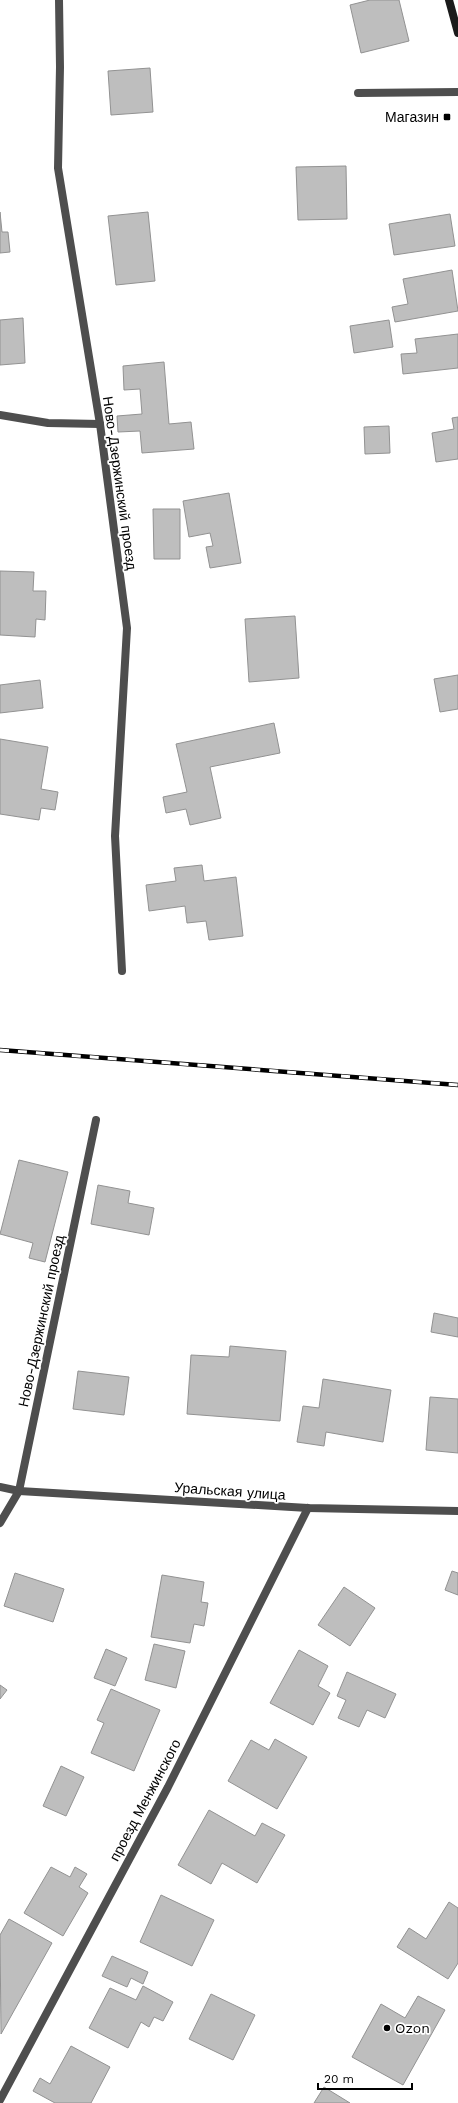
<svg xmlns="http://www.w3.org/2000/svg" width="458" height="2103" font-family="'Work Sans',sans-serif">
<style>
.building{fill:#bebebe;stroke:#929292}
.lines{fill:none;stroke-linecap:round;stroke-linejoin:round}
.lane{stroke:#4e4e4e;stroke-width:8}
.street{stroke:#4e4e4e;stroke-width:8}
.secondary{stroke:#1b1b1b;stroke-width:8}
.rail-casing{stroke:#000;stroke-width:4.5}
.rail{stroke:#fff;stroke-width:3;stroke-dasharray:9;stroke-linecap:butt}
.poi-dot{fill:#000;stroke:#fff;stroke-width:1.5}
.labels{text-anchor:middle;dominant-baseline:central;stroke-width:3.5;stroke-linejoin:round;paint-order:stroke}
.poi-label{font-size:14px;fill:#000;stroke:#fff;text-anchor:end}
.street-label{font-size:14px;fill:#000;stroke:#fff}
</style>
<rect width="100%" height="100%" fill="#fff"/>
<g class="building">
<polygon points="370,0 399,0 409,41 361,53 350,5"/>
<polygon points="150,68 153,112 111,115 108,71"/>
<polygon points="346,166 347,219 298,220 296,167"/>
<polygon points="0,212 2,232 8,232 10,252 0,253"/>
<polygon points="148,212 155,281 116,285 108,216"/>
<polygon points="450,214 455,246 394,255 389,224"/>
<polygon points="452,270 458,311 395,322 392,307 408,304 403,279"/>
<polygon points="23,318 25,363 0,365 0,320"/>
<polygon points="389,320 393,347 354,353 350,326"/>
<polygon points="458,334 458,368 403,374 401,354 417,353 415,339"/>
<polygon points="164,362 169,424 191,422 194,449 142,453 140,431 118,432 117,416 142,414 140,389 124,390 123,366"/>
<polygon points="458,417 458,459 436,462 432,433 454,429 452,418"/>
<polygon points="389,426 390,453 365,454 364,427"/>
<polygon points="229,493 241,563 210,568 206,547 213,546 210,533 189,537 183,501"/>
<polygon points="153,509 180,509 180,559 154,559"/>
<polygon points="0,571 34,572 33,591 46,591 45,620 36,619 35,637 0,635"/>
<polygon points="295,616 299,678 249,682 245,619"/>
<polygon points="458,675 458,709 440,712 434,679"/>
<polygon points="40,680 43,708 0,713 0,685"/>
<polygon points="274,723 280,753 210,767 221,818 190,825 186,809 166,813 163,797 187,792 176,744"/>
<polygon points="0,739 48,747 41,789 58,792 55,810 41,808 39,820 0,814"/>
<polygon points="202,865 204,881 236,877 243,936 209,940 206,921 187,923 185,906 149,911 146,885 176,881 174,868"/>
<polygon points="19,1160 68,1172 45,1262 29,1258 33,1243 0,1234"/>
<polygon points="98,1185 130,1191 128,1203 154,1208 149,1235 91,1224"/>
<polygon points="434,1313 458,1318 458,1337 431,1332"/>
<polygon points="230,1346 286,1351 280,1421 187,1414 191,1355 229,1357"/>
<polygon points="78,1371 129,1377 124,1415 73,1409"/>
<polygon points="323,1379 391,1390 383,1442 326,1432 324,1446 297,1442 303,1406 319,1408"/>
<polygon points="430,1397 458,1399 458,1453 426,1450"/>
<polygon points="452,1571 458,1573 458,1595 445,1590"/>
<polygon points="15,1573 64,1589 53,1622 4,1606"/>
<polygon points="162,1575 204,1582 201,1602 208,1603 204,1626 194,1624 190,1643 151,1637"/>
<polygon points="344,1587 375,1608 350,1646 318,1625"/>
<polygon points="154,1644 185,1651 176,1688 145,1680"/>
<polygon points="106,1649 127,1658 115,1686 94,1678"/>
<polygon points="299,1650 328,1666 318,1686 330,1693 313,1725 270,1703"/>
<polygon points="347,1672 396,1694 385,1718 367,1710 359,1727 338,1718 346,1700 337,1696"/>
<polygon points="0,1685 7,1690 0,1699"/>
<polygon points="111,1689 160,1710 134,1771 91,1753 104,1723 97,1720"/>
<polygon points="275,1739 307,1757 277,1809 228,1781 251,1740 269,1750"/>
<polygon points="61,1766 84,1777 66,1816 43,1806"/>
<polygon points="209,1810 255,1836 262,1823 285,1835 257,1883 222,1863 211,1884 178,1865"/>
<polygon points="51,1867 70,1877 75,1867 87,1874 79,1887 88,1893 63,1936 24,1913"/>
<polygon points="161,1895 214,1920 192,1966 140,1942"/>
<polygon points="449,1902 458,1908 458,1963 448,1979 397,1947 409,1928 426,1939"/>
<polygon points="9,1919 52,1943 1,2034 0,1935"/>
<polygon points="112,1956 148,1972 143,1984 131,1978 127,1987 102,1976"/>
<polygon points="143,1986 173,2002 163,2021 154,2017 149,2027 141,2022 128,2048 89,2028 110,1988 136,2000"/>
<polygon points="211,1994 255,2015 233,2060 189,2039"/>
<polygon points="418,1996 445,2010 403,2085 352,2057 381,2004 405,2018"/>
<polygon points="71,2046 110,2067 91,2103 55,2103 33,2091 40,2078 50,2084"/>
<polygon points="324,2087 350,2103 314,2103"/>
</g>
<g class="lines">
<polyline class="lane" points="0,415 48,423 100,424"/>
<g class="street">
<polyline points="59,0 60,67 58,168 100,424 127,628 115,836 122,971"/>
<polyline points="358,93 458,92"/>
<polyline points="0,1487 19,1491 308,1508 458,1511"/>
<polyline points="0,1523 19,1491 96,1120"/>
<polyline points="0,2100 168,1787 308,1508"/>
</g>
<polyline class="secondary" points="449,0 458,33"/>
<defs>
<polyline id="rail" points="0,1050 458,1085"/>
</defs>
<use href="#rail" class="rail-casing"/>
<use href="#rail" class="rail"/>
</g>
<g class="poi-dot">
<rect x="443" y="113" width="8" height="8" rx="2"/>
<circle cx="387" cy="2028" r="4"/>
</g>
<g class="labels">
<g class="poi-label">
<text x="439" y="117">Магазин</text>
<text x="395" y="2028" text-anchor="start">Ozon</text>
</g>
<g class="street-label">
<text transform="translate(120 483) rotate(82)">Ново-Дзержинский проезд</text>
<text transform="translate(41 1321) rotate(-78)">Ново-Дзержинский проезд</text>
<text transform="translate(230 1491) rotate(4)">Уральская улица</text>
<text transform="translate(145 1800) rotate(-62)">проезд Менжинского</text>
</g>
</g>
<path d="M318 2083v6h94v-6" fill="none" stroke="#000000" stroke-width="2"/>
<text x="324" y="2083" font-size="12" fill="#000000" stroke="#ffffff" stroke-width="3" paint-order="stroke">20 m</text>
</svg>
